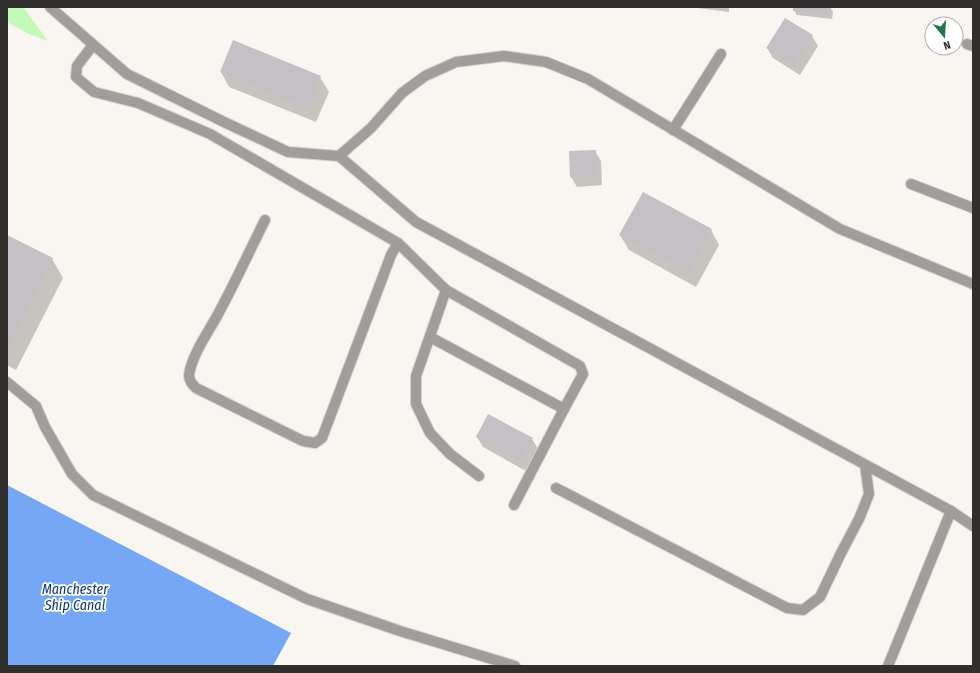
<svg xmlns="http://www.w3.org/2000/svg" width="980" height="673" font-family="'Fira Sans Condensed',sans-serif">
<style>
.green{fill:#c3fab7}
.water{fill:#76a7f5}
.shadow{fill:#0003}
.building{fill:#c4c0c5}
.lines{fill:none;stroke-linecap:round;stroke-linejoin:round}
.service-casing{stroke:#d5d1cd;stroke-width:12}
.minor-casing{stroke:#d5d1cd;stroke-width:12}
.service{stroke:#a09d9d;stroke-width:10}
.minor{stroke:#a09d9d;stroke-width:10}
.labels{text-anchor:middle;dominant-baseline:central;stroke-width:3.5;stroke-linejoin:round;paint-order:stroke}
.water-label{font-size:14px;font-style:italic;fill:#0a367a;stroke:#fff}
</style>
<rect width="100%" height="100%" fill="#f9f5f0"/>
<polygon class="green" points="7,7 23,7 48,41 29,34 7,22"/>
<polygon class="water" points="7,485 291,633 273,666 7,666"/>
<g class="shadow">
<polygon points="689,7 729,7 729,12"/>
<polygon points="794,7 830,7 833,12 832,19 797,15 794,10"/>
<polygon points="812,36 818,46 800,75 773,58 767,48"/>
<polygon points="221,72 320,77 329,92 316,122 229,87"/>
<polygon points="595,151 601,161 602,185 577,187 571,177"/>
<polygon points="711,230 719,245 696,287 629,250 620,235"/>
<polygon points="7,236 52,259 63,278 16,370 7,365"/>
<polygon points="477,437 532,439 538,449 526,471 483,447"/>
</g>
<g class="building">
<polygon points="793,7 831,7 830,14 793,11"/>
<polygon points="785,18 813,35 794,65 766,48"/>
<polygon points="233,40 321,76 308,108 220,72"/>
<polygon points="596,150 597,176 570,177 569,151"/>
<polygon points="643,192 712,229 688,272 619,235"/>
<polygon points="7,235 53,258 7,347"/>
<polygon points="488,414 533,438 520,461 476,437"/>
</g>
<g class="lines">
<defs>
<g id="service">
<polyline points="967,44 973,46"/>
<polyline points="93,45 77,66 76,77 94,92 138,103 210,134 398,243 446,290 580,366 583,374 564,409 514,505"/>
<polyline points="402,93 425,76 456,62 504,56 546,62 588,79 840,229 973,284"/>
<polyline points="673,130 721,54"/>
<polyline points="339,156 416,222 951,511 973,526"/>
<polyline points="911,184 973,208"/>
<path d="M265 220C249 252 234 285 217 316 207 334 192 355 189 375 189 381 192 384 196 388L303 441 315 443 322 438 379 287 391 255 398 243"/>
<polyline points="446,290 416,376 416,404 430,433 450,454 479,476"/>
<polyline points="430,337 564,409"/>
<polyline points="7,382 36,406 45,427 72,474 93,495 307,599 400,631 515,666"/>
<polyline points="556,488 787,608 803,610 820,597 841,553 859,519 869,494 865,465"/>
<polyline points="888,666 951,511"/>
</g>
<polyline id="minor" points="50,7 127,74 224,122 288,152 339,156 371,128 402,93"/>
</defs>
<use href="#service" class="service-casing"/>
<use href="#minor" class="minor-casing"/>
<use href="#service" class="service"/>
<use href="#minor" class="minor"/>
</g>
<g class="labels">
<g class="water-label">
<text x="75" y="589">Manchester<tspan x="75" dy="16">Ship Canal</tspan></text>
</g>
</g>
<rect width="980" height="673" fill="none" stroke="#312f2e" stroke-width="16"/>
<g transform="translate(944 36) rotate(162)"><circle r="19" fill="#ffffff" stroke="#adacab"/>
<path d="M0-3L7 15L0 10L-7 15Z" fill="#1e764a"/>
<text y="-6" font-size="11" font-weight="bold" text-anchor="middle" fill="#312f2e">N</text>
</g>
</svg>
